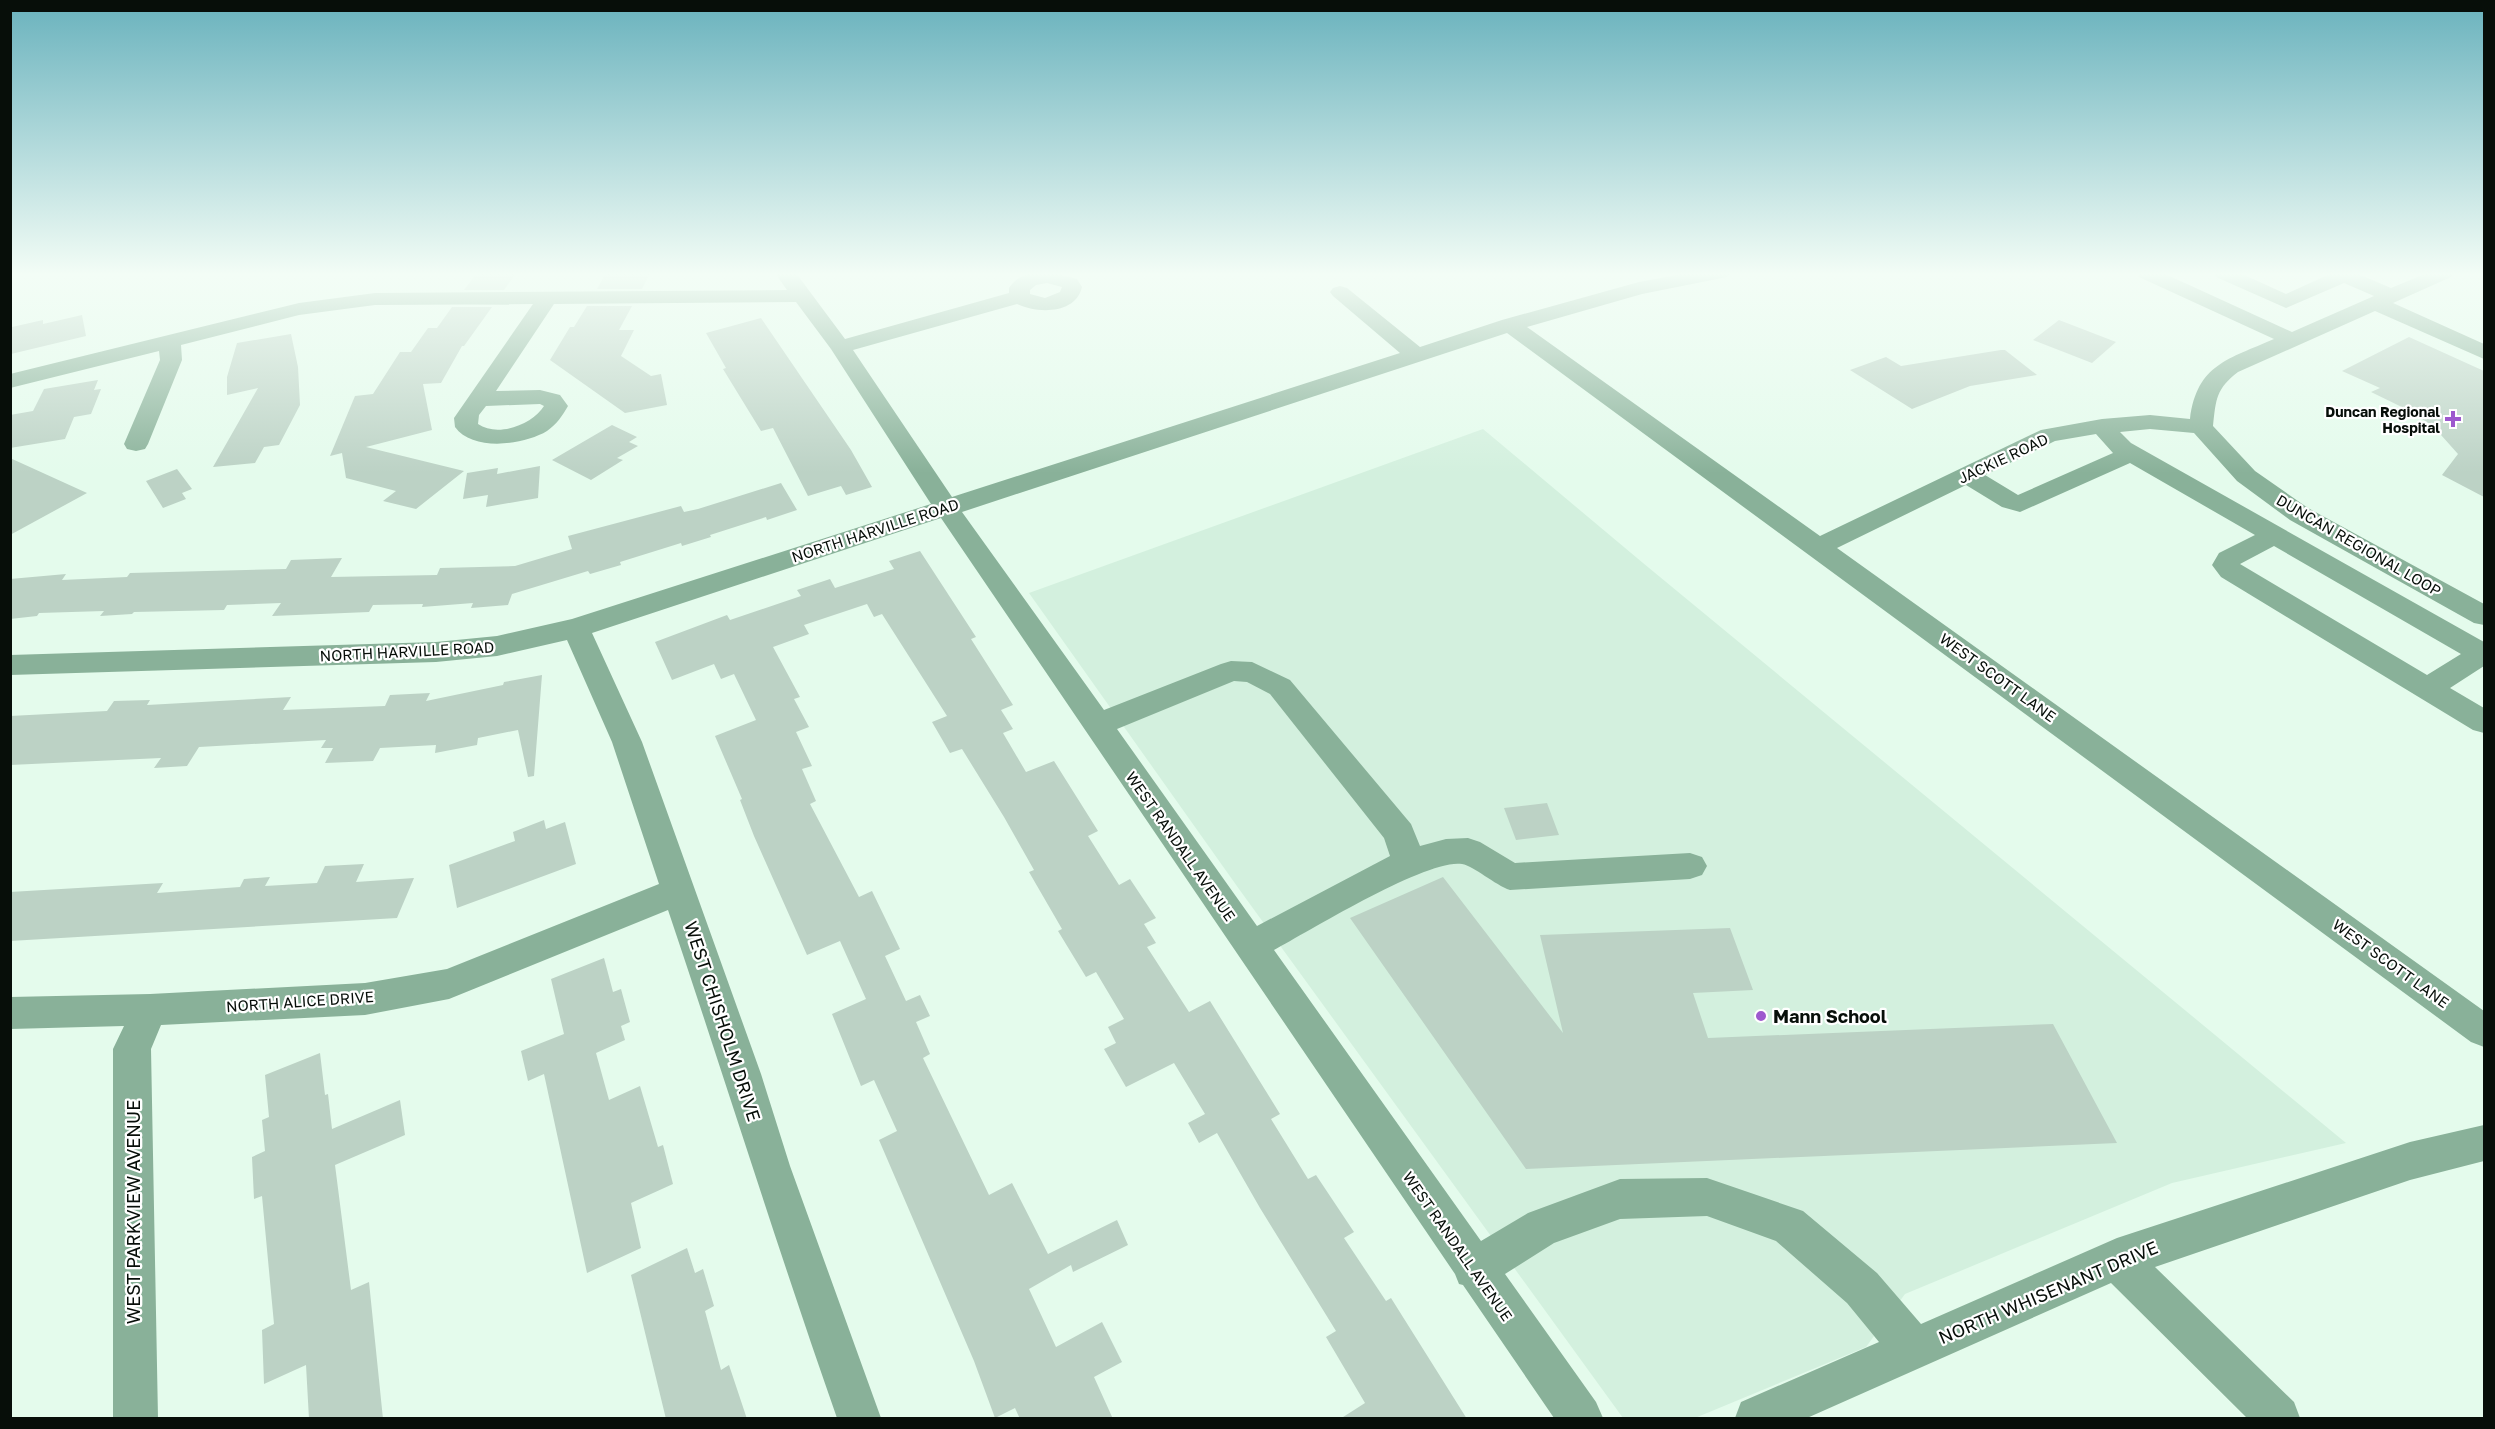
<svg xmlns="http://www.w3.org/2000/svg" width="2495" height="1429" font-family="'Golos Text',sans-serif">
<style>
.built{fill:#d3f0de}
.building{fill:#bcd2c5}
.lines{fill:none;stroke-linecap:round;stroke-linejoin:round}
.minor{fill:#89b199;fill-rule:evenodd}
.poi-dot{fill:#9d59ce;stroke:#fff;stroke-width:2}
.labels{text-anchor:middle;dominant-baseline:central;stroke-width:4.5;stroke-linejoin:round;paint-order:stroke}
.far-poi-label{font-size:14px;font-weight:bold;fill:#070e09;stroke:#fff;text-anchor:end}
.street-label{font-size:15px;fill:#070e09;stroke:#fff}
.near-poi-label{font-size:18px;font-weight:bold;fill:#070e09;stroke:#fff;text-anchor:start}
.near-street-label{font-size:18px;fill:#070e09;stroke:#fff}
</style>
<rect width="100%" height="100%" fill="#e4fbec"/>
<polygon class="built" points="1483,429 1643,563 2346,1143 2172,1183 1905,1294 1866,1347 1695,1418 1623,1418 1239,889 1029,593"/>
<g class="building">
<polygon points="477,273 516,273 504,290 464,290"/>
<polygon points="606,273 650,273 642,289 597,289"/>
<polygon points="587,306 632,306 619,330 634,330 621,356 651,376 661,374 667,405 625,413 550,360 570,327 574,327"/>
<polygon points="452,307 492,307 464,346 462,346 441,383 423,384 432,430 366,447 464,471 416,509 383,501 396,491 346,478 342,453 330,456 355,396 373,394 400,352 411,352 428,328 437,328"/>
<polygon points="82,315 86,336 11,354 12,327 43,320 43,324"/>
<polygon points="761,318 851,450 872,487 846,495 841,486 808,496 773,428 761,431 723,369 726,368 706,333"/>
<polygon points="2059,320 2116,342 2092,363 2033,340"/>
<polygon points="291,334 298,367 300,405 279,445 264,447 255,463 213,467 258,388 227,395 227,377 237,343"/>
<polygon points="2409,337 2484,371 2484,497 2442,475 2458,454 2433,426 2410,411 2371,392 2380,388 2342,371"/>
<polygon points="2001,350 2005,350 2037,375 1970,386 1912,409 1850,370 1886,357 1901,366"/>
<polygon points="98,380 94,390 101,389 91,414 74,417 65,439 10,448 10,415 33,411 44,389"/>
<polygon points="612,425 637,437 629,442 638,446 617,458 623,460 591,480 552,460"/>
<polygon points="10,458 87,493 10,535"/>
<polygon points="540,466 538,498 486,507 488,495 463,499 467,473 498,468 497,474"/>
<polygon points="177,469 192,489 182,493 186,499 163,508 146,481"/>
<polygon points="781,483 797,510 767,520 766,517 710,535 711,537 682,546 681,543 620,562 621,565 590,574 588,571 512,594 508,605 471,608 473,603 422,607 423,604 373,605 369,612 272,616 281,603 227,605 224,610 134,612 132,614 100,616 104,611 39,613 37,616 10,619 10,579 66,574 62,580 127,577 130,573 286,569 291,560 342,558 331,577 437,575 440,568 515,566 572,549 568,536 681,506 684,512 698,509"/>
<polygon points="920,551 976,637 971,639 1013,705 1001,710 1013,729 1003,733 1026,772 1054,761 1098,831 1088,836 1119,885 1130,879 1156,918 1144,924 1156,943 1147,947 1189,1012 1210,1001 1280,1114 1271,1119 1308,1179 1316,1175 1354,1232 1344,1238 1386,1301 1391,1298 1467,1419 1340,1419 1365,1403 1326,1337 1336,1331 1260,1208 1217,1133 1199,1143 1188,1123 1205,1114 1174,1063 1126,1087 1104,1049 1116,1043 1108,1027 1124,1019 1096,972 1086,977 1058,931 1062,929 1029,872 1034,870 1004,817 962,749 950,753 932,722 947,716 882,614 874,617 867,604 804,625 809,634 773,647 800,697 794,699 809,727 796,732 812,766 802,769 816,801 810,804 859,897 872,891 900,949 885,956 906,1001 920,995 930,1016 916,1022 930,1054 923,1058 989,1195 1012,1183 1048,1254 1117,1220 1128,1245 1073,1272 1071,1265 1029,1289 1056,1347 1102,1322 1122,1362 1094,1377 1113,1419 1020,1419 1015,1408 995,1418 974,1361 879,1140 897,1131 874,1080 861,1086 832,1014 866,999 840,941 807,955 754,836 740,800 742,799 715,736 756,720 734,674 721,679 714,664 672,680 655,642 727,615 730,620 801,596 797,590 830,579 835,588 894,569 889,561"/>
<polygon points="542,675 534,776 528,777 518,730 478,738 477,745 435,753 436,745 380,748 373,761 325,763 333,748 321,748 326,740 199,747 187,766 154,768 161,758 10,765 10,716 107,711 114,701 150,700 147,705 291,697 283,710 385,706 390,695 430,693 426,701 503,685 504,682"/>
<polygon points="1547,803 1559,835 1516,840 1504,808"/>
<polygon points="544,820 546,829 565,822 576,864 457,908 449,865 515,841 513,832"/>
<polygon points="364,864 356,882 414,878 397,918 10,941 10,892 163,883 157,893 240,887 244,879 270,877 265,886 317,883 325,866"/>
<polygon points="1443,877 1563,1033 1540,935 1730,928 1753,990 1693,993 1708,1038 2053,1024 2117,1143 1526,1169 1350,918"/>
<polygon points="604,958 613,992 621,989 630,1022 621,1026 625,1040 596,1053 609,1100 640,1086 658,1147 663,1145 673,1184 631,1203 641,1248 587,1273 544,1074 528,1081 521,1051 564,1034 551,979"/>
<polygon points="320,1053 325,1095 328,1094 332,1129 400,1100 405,1135 335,1165 351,1290 369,1282 383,1419 309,1419 306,1365 264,1384 262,1330 274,1324 262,1196 254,1199 252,1157 265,1151 262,1120 269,1117 265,1075"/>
<polygon points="687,1248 695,1273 703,1269 714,1306 705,1311 721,1370 729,1365 747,1419 666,1419 631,1275"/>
</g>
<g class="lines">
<path class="minor" d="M775 273H796L845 339 1009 293V288C1024 265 1055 273 1077 279L1082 287C1076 314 1038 314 1017 304L853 350 952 497 1400 353 1333 296 1330 292 1333 288 1340 286 1347 288 1420 347 1502 320 1639 282 1687 273H1730L1727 277 1642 294 1527 327 1820 536 2041 430 2102 419 2150 415 2190 419C2197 364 2229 359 2274 339L2139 277 2136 273H2163L2292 332 2374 296 2344 283 2286 308 2216 277 2213 273H2240L2286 294 2332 273H2356L2391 288 2427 273H2454L2451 277 2393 303 2484 344V359L2375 311 2238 372C2216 389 2216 399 2213 426L2255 471 2308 508 2484 604V625L2474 623 2290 520 2237 481 2194 433 2150 429 2120 432 2131 443 2484 642V666L2450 688 2484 708V733L2473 730 2221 577 2212 565 2219 553 2255 535 2130 463 2020 512 2002 507 1966 485 1837 548 2484 1011V1047L2471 1042 1507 333 962 512 1104 710 1221 664 1231 661 1252 662 1290 680 1411 824 1420 846 1446 839 1468 838 1480 842 1515 863 1690 853 1702 857 1707 866 1702 875 1690 879 1510 890C1495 885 1474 866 1462 864 1428 858 1309 931 1274 950L1481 1241 1528 1213 1620 1179 1707 1178 1803 1211 1877 1273 1921 1324 2117 1238 2410 1142 2484 1125V1161L2410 1180 2155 1267 2294 1402 2300 1418H2247L2111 1283 1807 1418H1735L1741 1402 1879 1342 1847 1303 1776 1241 1707 1216 1620 1219 1554 1243 1505 1274 1596 1402 1603 1418H1554L1463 1285 1459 1284 1455 1274 941 518 592 633 642 742 761 1074 790 1166 881 1418H837C778 1250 725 1079 668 910L449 999 365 1015 161 1025 151 1049 158 1418H113V1049L124 1026 10 1029V997L150 994 365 983 447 969 659 884 612 742 567 640 497 656 436 662 10 675V655L436 642 497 636 572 619 931 504 831 349 796 302 554 304 496 391 540 390 560 395 568 406C562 416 557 424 547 431 524 445 473 452 455 427L454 418 533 304 375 305 299 315 181 345 182 360 148 444 145 449 136 451 127 449 124 444 160 360 159 351 10 388V374L299 303 375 293 787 290ZM1047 283 1062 287 1060 292 1045 298 1030 294V290L1036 285ZM540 404 544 406C533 424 498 438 478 424L479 415 486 406ZM2096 434 2113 453 2018 495 1985 475 2055 441ZM2274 546 2461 654 2427 675 2240 564ZM1234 681 1247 682 1270 694 1384 838 1390 856 1257 926 1117 729Z"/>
</g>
<linearGradient id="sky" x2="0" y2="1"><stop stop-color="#69b2bd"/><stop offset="0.58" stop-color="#f3fdf6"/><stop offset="1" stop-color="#f3fdf6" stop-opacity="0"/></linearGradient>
<rect width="2495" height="473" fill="url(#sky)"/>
<g class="poi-dot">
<path d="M2450 410h6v6h6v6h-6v6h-6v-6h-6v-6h6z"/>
<circle cx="1761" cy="1016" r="6"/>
</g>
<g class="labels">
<g class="far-poi-label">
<text x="2440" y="411">Duncan Regional<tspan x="2440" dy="16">Hospital</tspan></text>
</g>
<g class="street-label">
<text transform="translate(2003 458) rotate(-25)">JACKIE ROAD</text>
<text transform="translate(875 530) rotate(-18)">NORTH HARVILLE ROAD</text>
<text transform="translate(2359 545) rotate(30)">DUNCAN REGIONAL LOOP</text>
<text transform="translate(407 651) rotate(-3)">NORTH HARVILLE ROAD</text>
<text transform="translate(1998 677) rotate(36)">WEST SCOTT LANE</text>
<text transform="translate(1181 846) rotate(55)">WEST RANDALL AVENUE</text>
<text transform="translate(2391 963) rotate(36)">WEST SCOTT LANE</text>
<text transform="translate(300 1001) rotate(-4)">NORTH ALICE DRIVE</text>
<text transform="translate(1458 1246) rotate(55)">WEST RANDALL AVENUE</text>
</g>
<g class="near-poi-label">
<text x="1773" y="1016">Mann School</text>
</g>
<g class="near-street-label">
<text transform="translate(723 1021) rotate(72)">WEST CHISHOLM DRIVE</text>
<text transform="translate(133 1212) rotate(-90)">WEST PARKVIEW AVENUE</text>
<text transform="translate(2048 1292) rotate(-23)">NORTH WHISENANT DRIVE</text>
</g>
</g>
<rect width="2495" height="1429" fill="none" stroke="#070e09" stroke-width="24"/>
</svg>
